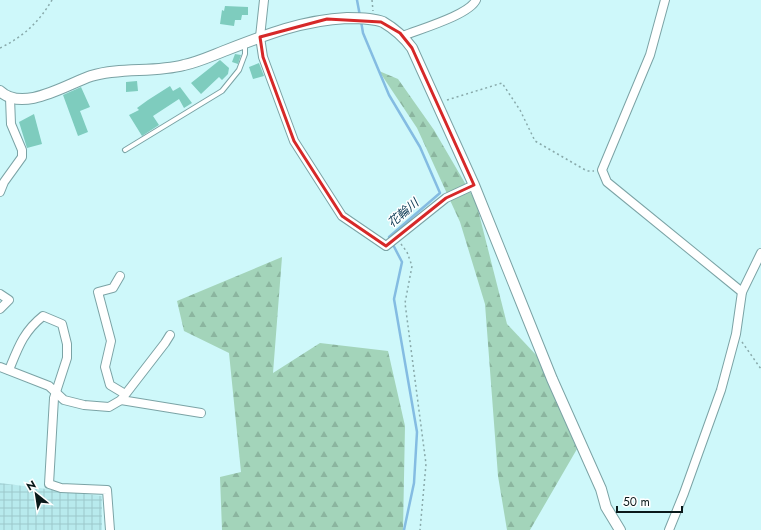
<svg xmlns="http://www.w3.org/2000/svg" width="761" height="530" font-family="Jost,'Noto Sans JP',sans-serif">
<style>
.industrial{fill:url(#industrial-grid)}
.forest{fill:url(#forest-firs)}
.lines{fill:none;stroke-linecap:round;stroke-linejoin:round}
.stream{stroke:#84bce2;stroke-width:2.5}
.building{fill:#7eccbe}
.service-casing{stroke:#7ba3a5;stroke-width:6}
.minor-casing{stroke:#7ba3a5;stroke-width:10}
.tertiary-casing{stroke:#7ba3a5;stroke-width:12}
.path{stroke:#88a9aa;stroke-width:1.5;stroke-dasharray:2 3;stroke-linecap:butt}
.service{stroke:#fff;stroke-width:4}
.minor{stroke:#fff;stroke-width:8}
.tertiary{stroke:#fff;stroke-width:10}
.marked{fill:none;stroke:#d62828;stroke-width:3;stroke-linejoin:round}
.labels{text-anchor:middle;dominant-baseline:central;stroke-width:3;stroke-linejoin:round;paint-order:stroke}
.water-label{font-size:12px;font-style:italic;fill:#0b3953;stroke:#fff}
</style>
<defs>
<pattern id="industrial-grid" width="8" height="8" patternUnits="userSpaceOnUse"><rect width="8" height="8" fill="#b8eaed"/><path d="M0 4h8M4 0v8" fill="none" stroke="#9dc8cb"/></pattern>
<pattern id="forest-firs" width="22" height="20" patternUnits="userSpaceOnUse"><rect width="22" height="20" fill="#a3d4ba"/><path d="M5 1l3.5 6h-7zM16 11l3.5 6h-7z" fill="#8bb59f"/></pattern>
</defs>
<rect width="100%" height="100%" fill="#cef8fa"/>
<polygon class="industrial" points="0,483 102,496 102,530 0,530"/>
<g class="forest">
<polygon points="379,71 398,79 434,130 476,202 507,324 538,357 577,449 530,530 507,530 498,476 485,304 460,222 417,128"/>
<polygon points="282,257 273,373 320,343 388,351 405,426 403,530 222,530 220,477 241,472 229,353 184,331 177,301"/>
</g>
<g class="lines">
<g class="stream">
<polyline points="357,0 360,16"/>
<polyline points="361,21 363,33 389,95 420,147 440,193 389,237 402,262 394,299 417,432 414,483 404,530"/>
</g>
</g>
<g class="building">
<polygon points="225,6 248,7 248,15 242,15 241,20 235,20 234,26 220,24 222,10 224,11"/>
<polygon points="235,54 241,55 238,64 232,62"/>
<polygon points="220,60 229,68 228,74 222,80 219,77 201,94 191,83"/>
<polygon points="259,63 264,76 253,79 249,67"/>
<polygon points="137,81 138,91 126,92 126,82"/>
<polygon points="170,86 173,91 180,87 192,103 184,108 179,99 153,116 159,125 142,136 129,115 139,110 137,108 148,100"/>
<polygon points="81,87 90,107 80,111 88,132 78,136 63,95"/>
<polygon points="34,114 42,144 27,148 19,122"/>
</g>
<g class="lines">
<defs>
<polyline id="service" points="125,150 222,91 239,70 245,54 245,43"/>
<g id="minor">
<polyline points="264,0 260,37 263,57 294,141 342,216 386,246 446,198 474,185"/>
<polyline points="665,0 650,55 602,170 607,182 742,292"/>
<path d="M403 36C420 29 469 15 476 0"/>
<polyline points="0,192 4,182 22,157 22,150 11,124 10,98"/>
<polyline points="120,276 113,288 98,292 111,341 105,367 110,385 125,394"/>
<polyline points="0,294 9,300 0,309"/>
<polyline points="0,367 49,386 64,400 84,405 109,407 121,400 165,343 170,335"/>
<path d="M9 370C18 348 23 332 43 316L62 324 67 344V358L54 398 49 484 61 488 107 490 110 530"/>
<polyline points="121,400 201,413"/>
<polyline points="669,530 684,493 721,390 736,334 742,292 761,253"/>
</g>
<path id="tertiary" d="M0 91C23 113 67 84 91 76 121 67 154 73 184 65 198 62 211 56 224 51 265 35 303 20 347 18 357 18 373 18 383 22 395 29 404 37 412 48L474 185 552 379 601 489 606 507 620 530"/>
</defs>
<use href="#service" class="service-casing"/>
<use href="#minor" class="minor-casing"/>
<use href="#tertiary" class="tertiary-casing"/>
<g class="path">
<polyline points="372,0 373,11"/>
<path d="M0 48C23 37 39 22 52 0"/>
<polyline points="447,100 502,83 520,110 535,141 587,171 594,171"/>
<polyline points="401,244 407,252 412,266 405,303 426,464 420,530"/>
<polyline points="742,342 761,369"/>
</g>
<use href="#service" class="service"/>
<use href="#minor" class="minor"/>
<use href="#tertiary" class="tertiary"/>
</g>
<path class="marked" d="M327 19 381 22 400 33 412 48 474 185 446 198 386 246 342 216 294 141 263 57 260 37Z"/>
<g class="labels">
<g class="water-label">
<text transform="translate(403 213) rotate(-41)">花輪川</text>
</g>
</g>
<g transform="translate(36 494) rotate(330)" stroke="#ffffff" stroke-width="3" paint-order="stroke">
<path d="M0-3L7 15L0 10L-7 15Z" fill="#0a191a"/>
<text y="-6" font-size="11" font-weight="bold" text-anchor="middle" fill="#0a191a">N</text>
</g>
<path d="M617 506v6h65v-6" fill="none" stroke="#0a191a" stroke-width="2"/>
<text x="623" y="506" font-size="12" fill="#0a191a" stroke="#ffffff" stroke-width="3" paint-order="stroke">50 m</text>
</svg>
